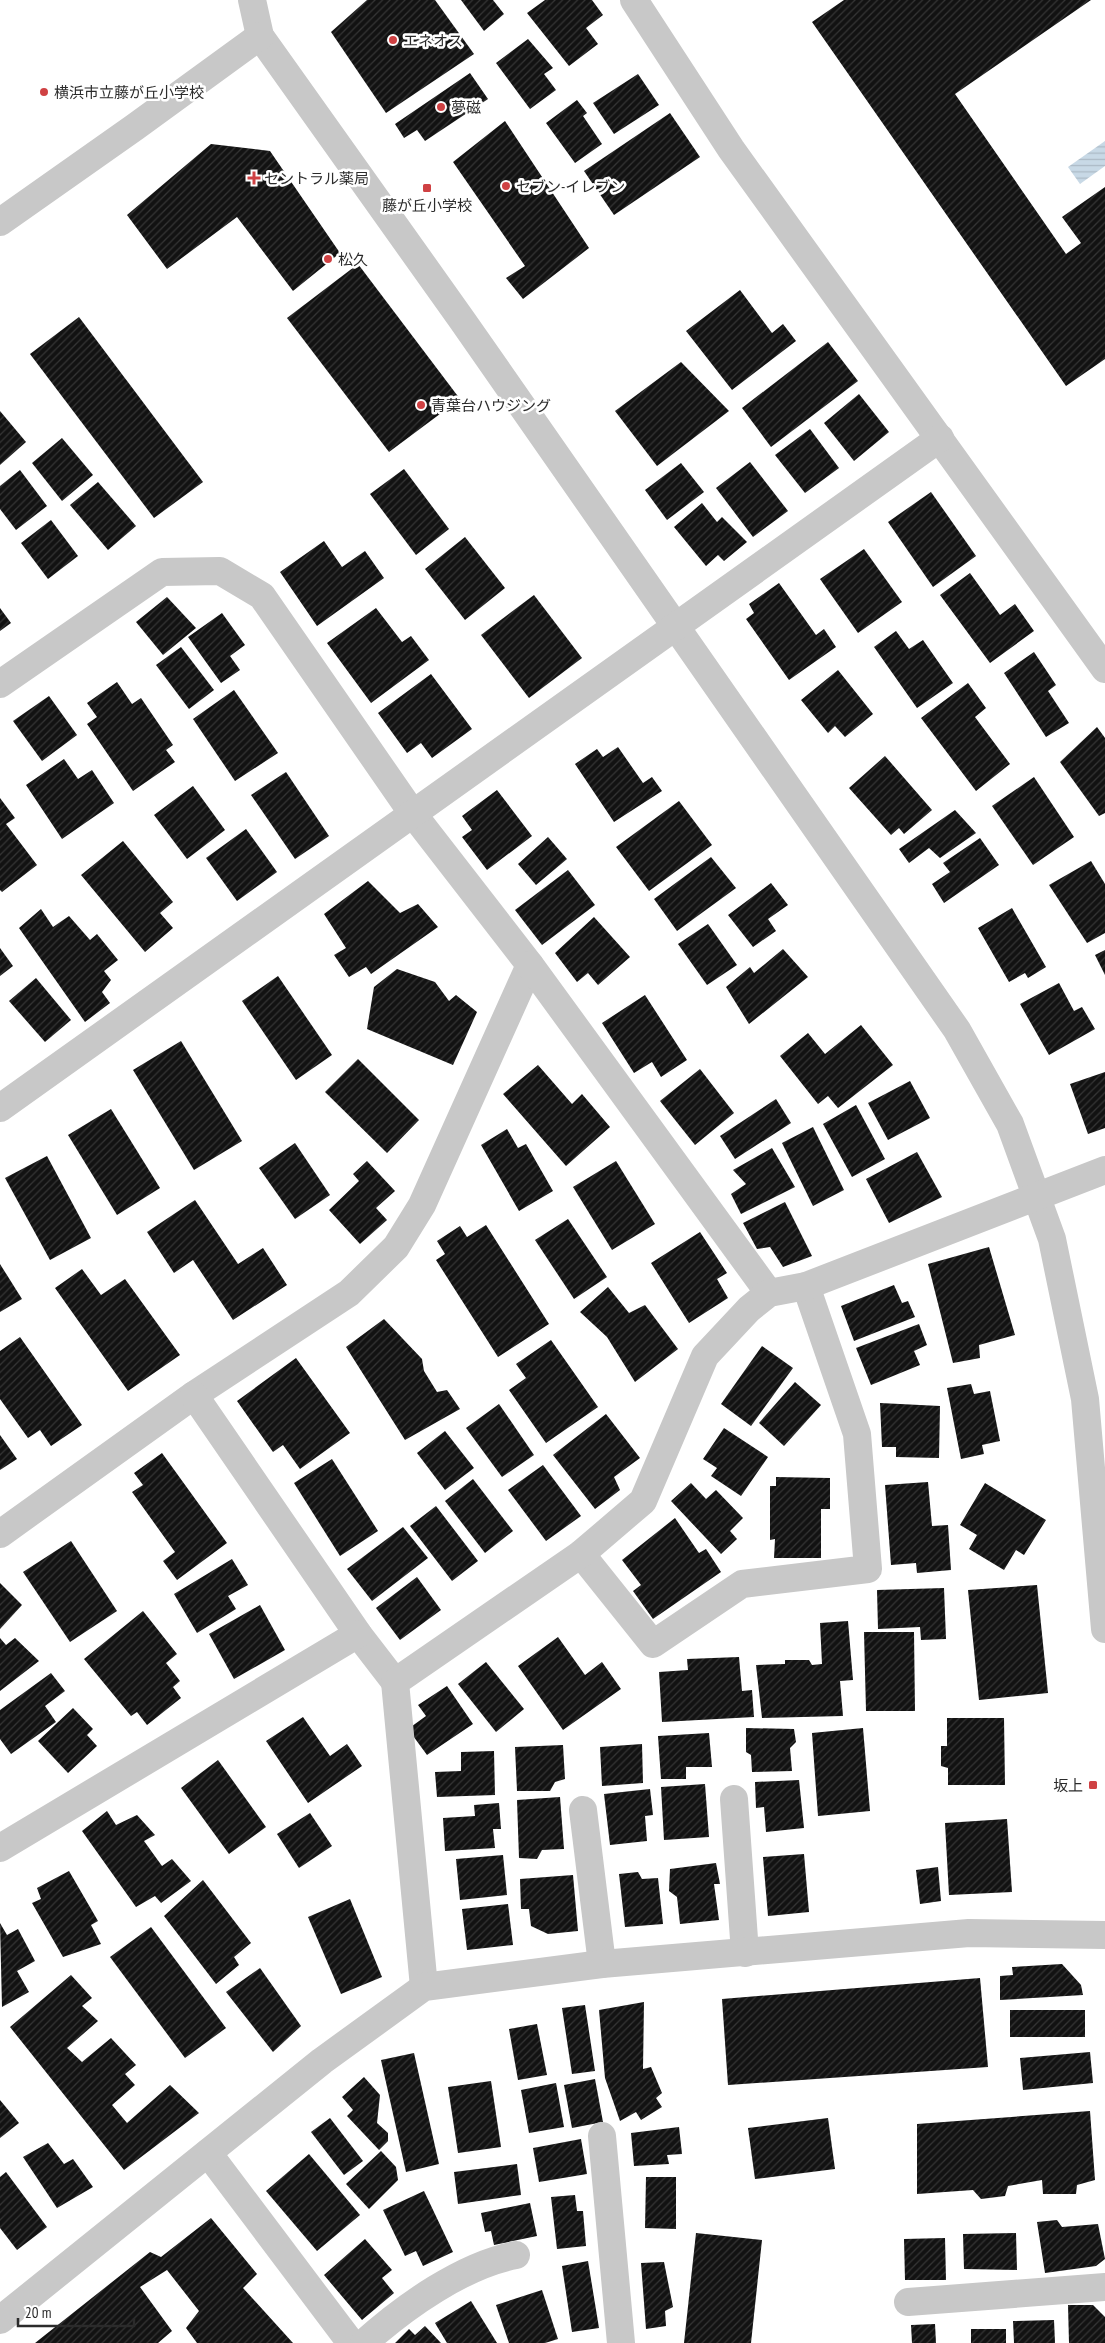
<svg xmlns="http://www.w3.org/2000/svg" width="1105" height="2343" font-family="'PT Sans Narrow','Noto Sans JP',sans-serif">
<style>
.water{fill:url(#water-rules)}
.building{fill:url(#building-hatch)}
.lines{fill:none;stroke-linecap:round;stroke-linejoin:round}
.minor{stroke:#c8c8c8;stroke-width:28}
.poi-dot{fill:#cf4143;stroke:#fff;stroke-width:2}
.labels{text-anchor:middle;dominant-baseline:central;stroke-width:5;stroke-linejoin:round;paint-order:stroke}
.poi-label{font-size:15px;fill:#2b2b2b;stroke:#fff;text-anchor:start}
</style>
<defs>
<pattern id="water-rules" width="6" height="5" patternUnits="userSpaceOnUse" patternTransform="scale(1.25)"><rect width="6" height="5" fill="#c8d9e6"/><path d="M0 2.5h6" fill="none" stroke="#acbac5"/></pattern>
<pattern id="building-hatch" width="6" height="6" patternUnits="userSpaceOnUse" patternTransform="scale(1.25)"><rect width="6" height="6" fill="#121212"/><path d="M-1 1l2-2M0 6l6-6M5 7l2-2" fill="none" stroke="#353535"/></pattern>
</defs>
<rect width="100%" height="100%" fill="#fff"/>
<polygon class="water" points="1105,141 1105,166 1080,184 1068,167"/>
<g class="building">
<polygon points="367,0 435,0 474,54 386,113 331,32"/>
<polygon points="461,0 493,0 504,14 484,31"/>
<polygon points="545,0 592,0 603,15 586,28 598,44 569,66 527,13"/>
<polygon points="844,0 1091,0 955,94 1066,254 1081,243 1062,217 1105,187 1105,359 1066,386 812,22"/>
<polygon points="528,39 553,68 544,74 556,90 530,109 496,63"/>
<polygon points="470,73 488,99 425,141 417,130 404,138 395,124"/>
<polygon points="638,74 659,105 614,134 593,103"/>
<polygon points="577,100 587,113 583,116 602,144 575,163 546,123"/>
<polygon points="670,113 700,157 614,215 584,171"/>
<polygon points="505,121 589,248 523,299 506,278 525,266 453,162"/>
<polygon points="211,144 270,151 340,253 293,291 237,217 167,269 127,215"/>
<polygon points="358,264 460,399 389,452 287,318"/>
<polygon points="740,290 772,333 783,324 796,341 732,390 686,331"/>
<polygon points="79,317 203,482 154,518 30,354"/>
<polygon points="828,342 858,381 771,447 742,408"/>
<polygon points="681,362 729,411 657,466 615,411"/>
<polygon points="859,394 889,432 854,461 824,423"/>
<polygon points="0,411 26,442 0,465"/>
<polygon points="810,429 839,468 805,493 775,455"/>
<polygon points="62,438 93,475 62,501 32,463"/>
<polygon points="750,462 788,511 753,537 716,488"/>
<polygon points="681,463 704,492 667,520 645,490"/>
<polygon points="404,469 449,529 416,555 370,494"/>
<polygon points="20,470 47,506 16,530 0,509 0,486"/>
<polygon points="98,482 136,526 108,550 70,505"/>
<polygon points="931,492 976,556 933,587 888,522"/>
<polygon points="702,503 717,522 722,517 747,542 724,561 718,555 706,566 674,527"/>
<polygon points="51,520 78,556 48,579 21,543"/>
<polygon points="465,537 505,588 465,620 425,569"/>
<polygon points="324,541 342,567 365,551 384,578 317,626 280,572"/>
<polygon points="864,549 902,602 858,633 820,579"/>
<polygon points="970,573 1000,615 1015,604 1034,631 990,663 940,595"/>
<polygon points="779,583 816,635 824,629 836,647 789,680 746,619 754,613 749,604"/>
<polygon points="534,595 582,658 529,698 481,635"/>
<polygon points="167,597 196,628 163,655 136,622"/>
<polygon points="0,608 11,623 0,631"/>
<polygon points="376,608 402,642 411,636 429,660 371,703 327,643"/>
<polygon points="222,613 245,645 230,656 240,670 221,683 188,637"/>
<polygon points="896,631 909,649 923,640 953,683 917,708 874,647"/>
<polygon points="181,647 214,690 189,709 156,665"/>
<polygon points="1034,652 1056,685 1048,691 1069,723 1046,737 1004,673"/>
<polygon points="838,670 873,714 845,737 835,726 828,733 801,700"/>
<polygon points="431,674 472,729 432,758 421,743 407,753 378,713"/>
<polygon points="117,682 132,704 141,698 173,745 166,750 175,762 133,791 87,724 97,717 87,703"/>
<polygon points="968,683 986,708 975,717 1010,764 976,791 921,718"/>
<polygon points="234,690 278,753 235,781 193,719"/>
<polygon points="49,696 77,735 42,761 13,721"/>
<polygon points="1097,727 1105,738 1105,813 1099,816 1060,762"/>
<polygon points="618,747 643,783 652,777 662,791 614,822 575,764 597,749 603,757"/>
<polygon points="885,756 932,810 904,834 899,828 891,835 849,788"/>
<polygon points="64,759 78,779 92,770 114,803 62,839 26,785"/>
<polygon points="286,772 329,836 295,859 251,795"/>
<polygon points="1034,777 1074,837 1033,865 992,806"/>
<polygon points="193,786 225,830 187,859 154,815"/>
<polygon points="497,790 532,836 487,870 462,837 472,830 462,816"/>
<polygon points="0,798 15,818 6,824 37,865 2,892 0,890"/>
<polygon points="679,801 712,845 649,891 616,847"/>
<polygon points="955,810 976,833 940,858 929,848 909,863 899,849"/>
<polygon points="246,829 277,872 237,901 206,858"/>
<polygon points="548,837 567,859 536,885 518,864"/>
<polygon points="980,838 999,865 944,903 932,884 950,872 943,863"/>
<polygon points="123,841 173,902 160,913 173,928 145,952 81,875"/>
<polygon points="711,857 736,888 677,931 654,899"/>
<polygon points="1091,861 1105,884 1105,933 1087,943 1049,885"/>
<polygon points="568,870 595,905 542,945 515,910"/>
<polygon points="368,881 400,913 418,904 438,927 371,974 366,967 349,977 334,955 346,948 324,914"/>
<polygon points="771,883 788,905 768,919 776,931 753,947 728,915"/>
<polygon points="1012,908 1046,967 1028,978 1025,973 1009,982 978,928"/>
<polygon points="41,909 53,927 69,916 90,940 97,934 118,960 104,971 111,980 102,992 110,1003 85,1022 19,928"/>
<polygon points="594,917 630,957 598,985 588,973 577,982 555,953"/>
<polygon points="708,924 737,965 707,985 678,944"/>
<polygon points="0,948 13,966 0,976"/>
<polygon points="783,949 808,977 749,1024 726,987 750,967 754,973"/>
<polygon points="1105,950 1105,975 1095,955"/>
<polygon points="397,969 435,982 449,1001 456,995 477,1012 453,1065 367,1029 374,987"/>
<polygon points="278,976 332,1055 296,1080 242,1001"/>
<polygon points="36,978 71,1020 45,1042 9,1001"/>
<polygon points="1059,983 1074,1011 1082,1007 1095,1029 1049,1055 1020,1004"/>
<polygon points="645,995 687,1060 661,1077 652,1062 634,1073 602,1023"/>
<polygon points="861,1025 893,1065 838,1108 828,1096 818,1104 780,1056 808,1033 825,1054"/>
<polygon points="181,1041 242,1141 194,1170 133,1070"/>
<polygon points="358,1059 419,1120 387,1153 325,1092"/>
<polygon points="538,1065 572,1104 582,1094 610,1127 566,1166 503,1094"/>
<polygon points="700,1069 734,1113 695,1145 660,1101"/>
<polygon points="1105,1072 1105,1128 1088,1134 1070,1084"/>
<polygon points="910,1081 930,1118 888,1140 868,1103"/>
<polygon points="776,1099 791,1123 735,1159 720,1136"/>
<polygon points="856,1105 885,1159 852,1177 823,1124"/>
<polygon points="111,1109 160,1188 117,1215 68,1135"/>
<polygon points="813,1127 844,1190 813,1206 782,1143"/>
<polygon points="507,1129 518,1148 526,1144 553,1191 519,1211 481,1145"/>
<polygon points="295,1143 330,1195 295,1219 259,1168"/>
<polygon points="772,1148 795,1187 741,1214 731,1194 746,1184 733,1170"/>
<polygon points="917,1152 942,1197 889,1223 866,1179"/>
<polygon points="47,1156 91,1238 50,1260 5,1178"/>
<polygon points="367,1161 395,1191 376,1208 387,1220 360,1244 329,1210 359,1181 353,1174"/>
<polygon points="616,1161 655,1224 612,1250 573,1187"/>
<polygon points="195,1200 238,1264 263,1248 287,1285 233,1320 193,1260 174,1273 147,1232"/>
<polygon points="785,1202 812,1256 783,1267 770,1247 757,1249 743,1223"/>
<polygon points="568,1219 607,1277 574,1299 535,1240"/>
<polygon points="486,1225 549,1324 498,1357 436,1260 445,1254 437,1241 460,1226 467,1237"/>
<polygon points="700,1232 727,1273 717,1279 728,1298 689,1323 651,1263"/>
<polygon points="989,1247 1015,1335 979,1345 980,1358 953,1363 928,1264"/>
<polygon points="0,1264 22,1299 0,1312"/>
<polygon points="82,1269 101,1295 125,1279 180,1355 128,1391 55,1288"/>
<polygon points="894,1285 902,1303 908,1301 915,1317 854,1341 841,1306"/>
<polygon points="608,1287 629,1313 645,1305 678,1349 635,1382 607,1337 580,1312"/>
<polygon points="384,1319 422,1359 424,1371 437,1392 447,1390 460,1409 405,1440 346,1347"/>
<polygon points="919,1324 927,1345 914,1351 920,1365 871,1385 856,1348"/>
<polygon points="20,1337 82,1425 51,1446 40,1430 28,1438 0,1399 0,1351"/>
<polygon points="551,1340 598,1407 546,1443 509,1390 526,1378 516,1364"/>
<polygon points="762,1346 793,1368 751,1426 721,1404"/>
<polygon points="296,1358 350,1433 300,1469 283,1445 273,1452 237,1401"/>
<polygon points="795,1382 821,1405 784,1446 759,1423"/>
<polygon points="971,1384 974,1394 990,1391 1000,1441 982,1445 984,1454 961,1459 947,1388"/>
<polygon points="880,1403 940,1406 939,1458 896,1457 896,1447 882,1447"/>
<polygon points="499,1404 534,1455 502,1477 466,1428"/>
<polygon points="606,1414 640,1458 614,1477 620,1490 595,1509 553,1455"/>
<polygon points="724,1428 768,1457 741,1496 711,1476 717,1468 703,1459"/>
<polygon points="445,1431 474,1468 445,1490 417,1453"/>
<polygon points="0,1435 17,1459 0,1470"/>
<polygon points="162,1453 227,1543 177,1580 163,1561 175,1552 132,1492 143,1485 134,1473"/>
<polygon points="332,1459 378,1531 340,1556 294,1483"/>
<polygon points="543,1465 581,1516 546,1541 508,1490"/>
<polygon points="776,1477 830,1478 830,1509 821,1509 821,1558 774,1558 775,1539 770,1540 770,1486 776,1486"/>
<polygon points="473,1479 513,1531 485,1553 445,1501"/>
<polygon points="928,1482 932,1526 948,1525 951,1570 917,1573 916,1563 891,1565 885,1485"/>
<polygon points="691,1483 706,1499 716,1490 743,1518 730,1531 737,1539 721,1554 671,1501"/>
<polygon points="985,1483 1046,1520 1024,1555 1016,1550 1004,1570 969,1549 977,1535 960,1525"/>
<polygon points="436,1506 478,1561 452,1581 410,1526"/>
<polygon points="675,1518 699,1553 706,1549 721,1572 653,1619 633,1591 641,1585 622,1560"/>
<polygon points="403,1527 428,1558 372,1601 347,1569"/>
<polygon points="71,1541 117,1611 70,1642 23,1572"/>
<polygon points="232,1559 248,1585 228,1596 236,1609 197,1633 174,1594"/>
<polygon points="417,1577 441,1610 400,1640 376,1608"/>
<polygon points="0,1583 22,1605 0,1629"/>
<polygon points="1037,1585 1048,1693 979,1700 968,1590"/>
<polygon points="944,1588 946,1639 921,1640 920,1627 878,1629 877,1590"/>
<polygon points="260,1605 285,1650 234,1679 209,1634"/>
<polygon points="143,1611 177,1654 166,1663 180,1681 173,1687 181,1698 147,1725 137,1712 131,1716 84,1659"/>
<polygon points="848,1621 853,1680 840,1681 843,1716 762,1718 756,1665 785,1664 785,1660 809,1660 812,1665 822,1664 820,1623"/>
<polygon points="864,1632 914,1632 915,1711 866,1711"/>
<polygon points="558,1637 585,1675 602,1662 621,1689 563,1730 518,1666"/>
<polygon points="0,1638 6,1645 15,1638 39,1661 0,1691"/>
<polygon points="739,1657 742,1691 752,1690 754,1717 662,1722 659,1672 688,1670 687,1659"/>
<polygon points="486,1662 524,1709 496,1732 458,1684"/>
<polygon points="51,1673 65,1691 45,1706 56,1722 11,1754 0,1739 0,1710"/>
<polygon points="447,1686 473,1724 427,1755 408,1729 426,1716 418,1705"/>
<polygon points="73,1708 93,1729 87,1735 97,1746 68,1773 38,1741"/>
<polygon points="303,1717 330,1756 347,1744 362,1766 308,1803 266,1741"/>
<polygon points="947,1718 1004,1718 1005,1785 948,1785 948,1768 941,1766 941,1746 947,1746"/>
<polygon points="746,1728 794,1729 796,1742 790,1748 792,1771 752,1772 751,1755 746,1752"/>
<polygon points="863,1728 870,1811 818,1816 812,1733"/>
<polygon points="709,1733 712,1767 686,1767 686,1779 661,1779 658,1736"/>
<polygon points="642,1744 643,1783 602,1786 600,1747"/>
<polygon points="563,1745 565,1779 555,1782 550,1791 517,1791 515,1747"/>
<polygon points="494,1751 495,1795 437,1797 435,1772 461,1771 461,1752"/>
<polygon points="218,1760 266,1827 229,1854 181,1788"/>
<polygon points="799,1780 804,1828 766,1832 764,1807 756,1808 755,1782"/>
<polygon points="705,1784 709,1837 664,1840 661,1787"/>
<polygon points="650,1789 653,1815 645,1816 647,1841 610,1845 604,1794"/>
<polygon points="560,1797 564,1849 542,1850 537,1859 519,1858 517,1800"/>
<polygon points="499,1803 501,1829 493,1829 495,1848 445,1851 443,1818 475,1816 474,1805"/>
<polygon points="107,1811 116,1825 137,1815 155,1835 144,1841 162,1866 172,1859 191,1881 161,1903 155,1896 136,1907 82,1831"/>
<polygon points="310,1813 332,1846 299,1868 277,1834"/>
<polygon points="1007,1819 1012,1892 949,1895 945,1823"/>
<polygon points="804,1854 809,1912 768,1916 763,1857"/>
<polygon points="503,1855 507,1895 460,1900 456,1859"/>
<polygon points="716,1863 720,1884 714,1884 719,1920 680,1924 677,1897 669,1891 670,1869"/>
<polygon points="938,1867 941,1901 920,1904 916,1870"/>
<polygon points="69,1871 98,1921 91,1925 101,1944 63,1957 32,1903 41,1899 37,1888"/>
<polygon points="638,1872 642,1879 658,1878 663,1924 625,1927 619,1874"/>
<polygon points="573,1875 578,1931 548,1934 531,1926 529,1909 521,1909 520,1879"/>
<polygon points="203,1880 251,1943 234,1957 239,1965 216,1984 164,1916"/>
<polygon points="350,1899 382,1977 341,1994 308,1917"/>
<polygon points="508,1904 513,1945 467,1950 462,1909"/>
<polygon points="0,1923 7,1935 18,1929 35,1961 17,1971 29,1992 2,2007"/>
<polygon points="151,1927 226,2028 185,2058 110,1957"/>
<polygon points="1062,1964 1081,1985 1083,1995 1000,2000 1000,1976 1013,1975 1012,1967"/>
<polygon points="260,1968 301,2026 273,2052 226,1992"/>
<polygon points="71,1975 92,1998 82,2006 98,2021 67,2048 82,2062 111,2038 136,2065 125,2074 135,2085 112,2105 127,2123 170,2085 199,2113 124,2170 10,2027"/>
<polygon points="980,1978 988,2067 728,2085 722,1999"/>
<polygon points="644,2002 643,2069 651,2067 662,2093 656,2098 662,2107 641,2120 636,2112 620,2121 605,2078 599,2010"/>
<polygon points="585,2005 595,2071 572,2074 562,2008"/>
<rect x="1010" y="2010" width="75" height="27"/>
<polygon points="537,2024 547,2075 518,2080 509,2029"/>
<polygon points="1090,2052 1093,2083 1023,2090 1020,2058"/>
<polygon points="414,2053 439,2164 406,2172 381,2060"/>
<polygon points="364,2077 380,2095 377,2123 388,2133 388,2141 379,2150 347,2116 353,2110 342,2097"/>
<polygon points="595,2079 603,2122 572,2128 564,2085"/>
<polygon points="491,2081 501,2147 458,2153 448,2087"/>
<polygon points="556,2083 564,2127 529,2133 521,2090"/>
<polygon points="0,2100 19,2123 0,2138"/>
<polygon points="1090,2111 1095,2180 1077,2185 1076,2194 1043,2194 1042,2180 1008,2186 1005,2196 981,2199 973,2190 917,2194 917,2124"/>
<polygon points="330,2118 363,2161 344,2175 311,2132"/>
<polygon points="828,2118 835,2169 755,2179 748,2128"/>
<polygon points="679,2127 682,2154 667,2155 669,2164 634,2166 631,2133"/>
<polygon points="581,2139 587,2174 539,2182 533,2148"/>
<polygon points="48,2143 64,2164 73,2159 93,2187 57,2208 23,2157"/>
<polygon points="381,2151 396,2167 398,2180 369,2209 346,2184"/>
<polygon points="309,2154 360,2215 317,2251 266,2191"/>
<polygon points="517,2164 521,2195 458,2204 454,2172"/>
<polygon points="6,2172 47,2227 17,2250 0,2228 0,2177"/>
<polygon points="646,2177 676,2177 676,2229 645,2228"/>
<polygon points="424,2191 453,2252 423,2266 416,2251 405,2256 383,2210"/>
<polygon points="575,2195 577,2211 583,2211 586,2246 557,2249 551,2197"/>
<polygon points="530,2203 537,2236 494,2245 491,2231 485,2232 481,2213"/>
<polygon points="211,2218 257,2274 243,2288 293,2343 197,2343 186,2328 199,2311 167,2270 140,2287 172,2331 158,2343 35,2343 150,2252 161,2257"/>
<polygon points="1057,2220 1062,2227 1098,2224 1105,2259 1096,2266 1045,2273 1037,2222"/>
<polygon points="696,2233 762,2240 751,2343 684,2343"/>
<polygon points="1016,2233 1017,2270 964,2269 963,2234"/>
<polygon points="945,2238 946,2280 905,2280 904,2239"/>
<polygon points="365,2239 392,2270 382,2278 394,2293 362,2320 324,2275"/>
<polygon points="588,2261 599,2328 572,2332 562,2266"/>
<polygon points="664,2262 673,2307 665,2311 666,2326 646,2329 641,2263"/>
<polygon points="542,2290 558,2339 545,2343 509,2343 496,2305"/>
<polygon points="471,2301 497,2343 447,2343 435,2323"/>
<polygon points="1068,2305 1093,2305 1105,2317 1105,2343 1069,2343"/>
<polygon points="1054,2320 1055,2343 1014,2343 1013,2321"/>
<polygon points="935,2324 936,2343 912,2343 911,2325"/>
<polygon points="425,2326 441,2343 395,2343 409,2329 415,2335"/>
<rect x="971" y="2329" width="35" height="14"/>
</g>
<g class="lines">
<g class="minor">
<polyline points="252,0 260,36 462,320 957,1030 1010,1124 1052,1239 1085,1399 1105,1629"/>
<polyline points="634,0 731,149 1105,669"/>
<polyline points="0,222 135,127 260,36"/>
<polyline points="0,684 162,572 220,571 262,596 413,814 530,965 422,1205 396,1247 349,1293 194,1395 0,1534"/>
<polyline points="530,965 769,1293"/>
<polyline points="0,1108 940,438"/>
<polyline points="194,1395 358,1634 395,1682"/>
<polyline points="581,1554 653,1644 742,1584 868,1569 857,1434 806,1286"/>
<polyline points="734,1799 745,1953"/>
<polyline points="583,1810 602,1964"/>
<polyline points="0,1848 358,1634"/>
<polyline points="424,1987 395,1682 581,1554 643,1501 705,1356 749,1309 769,1293 806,1286 1105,1170"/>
<polyline points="602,2136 621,2343"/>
<polyline points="208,2153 351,2343"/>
<polyline points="908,2302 1105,2287"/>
<polyline points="0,2320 322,2061 424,1987 602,1964 969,1933 1105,1935"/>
<path d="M364 2343C404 2307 463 2265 516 2255"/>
</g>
</g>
<g class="poi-dot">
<circle cx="393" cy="40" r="5"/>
<circle cx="44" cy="92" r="5"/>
<circle cx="441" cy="107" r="5"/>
<path d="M251.5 170.5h5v5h5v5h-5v5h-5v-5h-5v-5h5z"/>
<circle cx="506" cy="186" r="5"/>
<rect x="422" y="183" width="10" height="10" rx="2.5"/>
<circle cx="328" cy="259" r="5"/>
<circle cx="421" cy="405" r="5"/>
<rect x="1088" y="1780" width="10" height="10" rx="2.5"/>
</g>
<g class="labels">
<g class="poi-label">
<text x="403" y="40">エネオス</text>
<text x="54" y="92">横浜市立藤が丘小学校</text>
<text x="451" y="107">夢磁</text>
<text x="264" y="178">セントラル薬局</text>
<text x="516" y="186">セブン-イレブン</text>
<text x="427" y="205" text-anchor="middle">藤が丘小学校</text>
<text x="338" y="259">松久</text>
<text x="431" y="405">青葉台ハウジング</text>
<text x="1083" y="1785" text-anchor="end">坂上</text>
</g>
</g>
<path d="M18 2318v8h116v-8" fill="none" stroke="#2b2b2b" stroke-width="2.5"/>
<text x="25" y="2318" font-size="15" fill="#2b2b2b" stroke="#ffffff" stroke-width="4" paint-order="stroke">20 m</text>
</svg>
